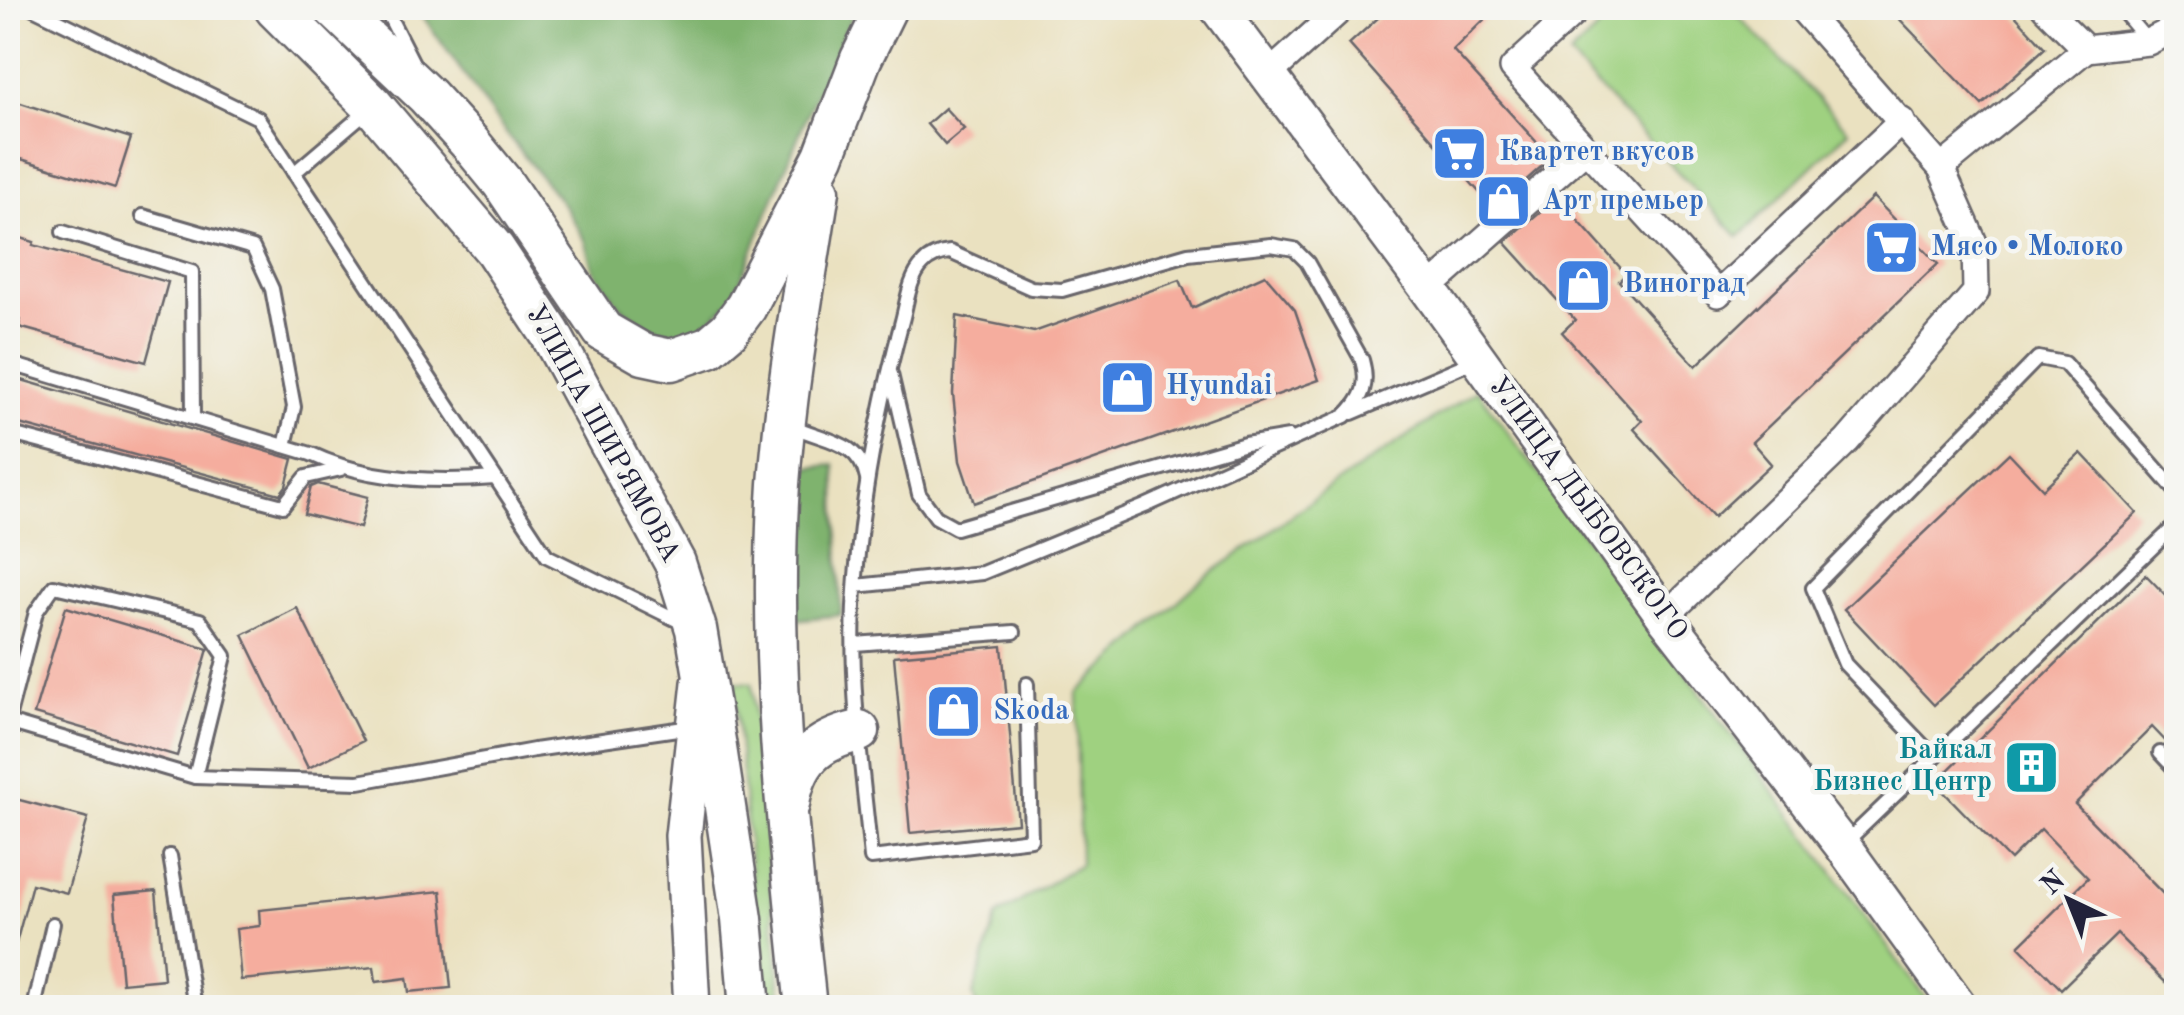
<svg xmlns="http://www.w3.org/2000/svg" width="2184" height="1015" font-family="'Old Standard TT',serif">
<style>
.green{fill:#9fd180;stroke:#607a5e;stroke-width:2.5}
.forest{fill:#7fb36e;stroke:#506a54;stroke-width:2.5}
.building{fill:#f5ad9e}
.lines{fill:none;stroke-linecap:round;stroke-linejoin:round}
.lane-casing{stroke:#68656a;stroke-width:18}
.street-casing{stroke:#68656a;stroke-width:30}
.secondary-casing{stroke:#68656a;stroke-width:40}
.primary-casing{stroke:#68656a;stroke-width:45}
.lane{stroke:#fff;stroke-width:12}
.street{stroke:#fff;stroke-width:25}
.secondary{stroke:#fff;stroke-width:35}
.primary{stroke:#fff;stroke-width:40}
.labels{text-anchor:middle;dominant-baseline:central;stroke-width:9;stroke-linejoin:round;paint-order:stroke}
.shop-label{font-size:28px;font-weight:bold;fill:#366cbe;stroke:#f6f6f2;text-anchor:start}
.street-label{font-size:28px;fill:#22223b;stroke:#f6f6f2}
.culture-label{font-size:28px;font-weight:bold;fill:#0d838f;stroke:#f6f6f2;text-anchor:end}
</style>
<rect width="100%" height="100%" fill="#f6f6f2"/>
<filter id="ink" filterUnits="userSpaceOnUse"><feTurbulence type="fractalNoise" baseFrequency=".01" numOctaves="2"/><feDisplacementMap in="SourceGraphic" scale="20" xChannelSelector="R" yChannelSelector="G"/><feConvolveMatrix kernelMatrix="1 2 1 2 8 2 1 2 1" color-interpolation-filters="sRGB"/></filter>
<filter id="wash" filterUnits="userSpaceOnUse"><feTurbulence type="fractalNoise" baseFrequency=".0048" numOctaves="4" result="noise"/><feDisplacementMap in="SourceGraphic" scale="40" xChannelSelector="R" yChannelSelector="G"/><feGaussianBlur stdDeviation="2.25" result="paint"/><feColorMatrix in="noise" values="0 0 0 0 0 0 0 0 0 0 0 0 0 0 0 0 0 1.4 0 .05"/><feComposite in="paint" operator="in"/></filter>
<g filter="url(#wash)">
<rect width="100%" height="100%" fill="#eae1c0"/>
<g class="green">
<polygon points="1620,8 1731,8 1849,131 1739,237 1569,56"/>
<polygon points="1477,390 1932,1007 977,1008 973,995 997,916 1080,864 1077,693 1197,584 1335,484"/>
<polygon points="734,682 752,683 782,1007 763,1007"/>
</g>
<g class="forest">
<polygon points="417,8 856,8 809,110 733,299 699,330 676,334 654,331 620,306 594,271 585,240 564,206 502,128"/>
<polygon points="835,465 841,615 793,620 800,468"/>
</g>
<g id="blocks">
<g class="building">
<polygon points="1389,8 1496,8 1453,50 1551,158 1494,209 1349,44"/>
<polygon points="1889,8 2008,8 2045,48 1982,105"/>
<polygon points="8,99 131,138 115,188 8,155"/>
<polygon points="945,108 964,129 945,145 927,124"/>
<polygon points="1557,197 1626,274 1619,281 1696,366 1873,197 1938,264 1752,442 1771,464 1714,517 1634,429 1642,421 1562,332 1575,320 1505,242"/>
<polygon points="8,234 34,242 33,245 168,282 146,362 19,327 20,320 8,316"/>
<polygon points="1265,275 1295,310 1319,380 974,503 960,461 953,394 957,316 1034,332 1180,280 1192,308"/>
<polygon points="8,376 293,459 286,486 280,494 8,421"/>
<polygon points="2009,453 2043,489 2081,453 2137,513 1934,705 1844,609"/>
<polygon points="318,484 368,497 360,528 304,514 311,487"/>
<polygon points="2146,575 2176,606 2176,752 2152,727 2075,804 2176,907 2176,971 2165,982 2117,934 2061,989 2019,946 2088,878 2041,829 2010,860 1935,783"/>
<polygon points="66,607 208,649 177,756 34,714"/>
<polygon points="297,608 363,741 308,768 243,635"/>
<polygon points="1002,646 1018,823 910,833 894,656"/>
<polygon points="8,797 88,818 67,893 32,884 15,947 8,946"/>
<polygon points="156,891 164,979 122,983 114,895"/>
<polygon points="441,891 451,988 409,992 407,978 376,982 374,967 241,980 236,929 260,926 259,910"/>
</g>
</g>
</g>
<g filter="url(#ink)">
<use href="#blocks" fill-opacity="0" stroke="#68656a" stroke-width="2.5"/>
<g class="lines">
<defs>
<g id="lane">
<polyline points="33,8 258,118 547,556 685,624"/>
<polyline points="385,8 413,63"/>
<polyline points="2120,8 2147,40"/>
<polyline points="294,173 368,110"/>
<polyline points="143,216 253,248 272,289 294,407 285,446"/>
<polyline points="63,232 192,272 193,418"/>
<path d="M8 363 311 454C366 480 435 483 495 478"/>
<polyline points="891,374 919,494 936,517 956,528 1245,444 1289,437"/>
<polyline points="1352,413 1476,360"/>
<path d="M791 425C820 441 859 438 867 479"/>
<polyline points="8,433 283,506 306,477 341,469"/>
<path d="M856 586 982 573 1145 506 1345 416C1363 399 1369 384 1362 360L1307 262 1294 249 1271 245 1188 254 1062 290 1046 289 1031 288 950 252C939 253 930 256 923 264 909 278 907 303 902 321 877 414 859 510 854 606 850 689 863 775 871 858L1031 839 1027 684"/>
<polyline points="855,644 1014,632"/>
<polyline points="8,719 36,612 54,586 200,620 225,656 195,777 359,782 534,750 691,727"/>
<polyline points="8,722 195,777"/>
<polyline points="2160,753 2176,770"/>
<polyline points="1934,757 1845,664 1813,588 2038,358 2064,363 2176,491"/>
<polyline points="1844,844 2176,525"/>
<polyline points="170,856 194,1001 204,1008"/>
<polyline points="34,1008 53,924"/>
</g>
<g id="street">
<polyline points="2086,49 2148,42 2176,28"/>
<polyline points="1269,74 1342,8"/>
<polyline points="1586,149 1718,294 1902,121"/>
<polyline points="1941,168 2086,49 2045,8"/>
<polyline points="1428,289 1586,149 1513,68 1579,8"/>
<polyline points="1665,617 1847,441 1976,292 1975,245 1941,168 1801,8"/>
</g>
<g id="secondary">
<polyline points="1218,8 1428,289 1665,617 1842,845 1960,1008"/>
<polyline points="692,1008 683,836 700,683"/>
</g>
<g id="primary">
<polyline points="275,8 373,106 495,250 550,333 675,563 696,629 715,741 742,919 750,1008"/>
<polyline points="334,8 427,96 470,143 502,182 603,331 643,354 671,360 709,347 729,330 746,307 824,156 861,59 886,8"/>
<path d="M789 804C796 760 816 741 859 731"/>
<path d="M806 1008C788 834 768 659 779 484 786 386 804 288 819 191"/>
</g>
</defs>
<use href="#lane" class="lane-casing"/>
<use href="#street" class="street-casing"/>
<use href="#secondary" class="secondary-casing"/>
<use href="#primary" class="primary-casing"/>
<use href="#lane" class="lane"/>
<use href="#street" class="street"/>
<use href="#secondary" class="secondary"/>
<use href="#primary" class="primary"/>
</g>
</g>
<defs>
<symbol id="supermarket-square" viewBox="-11 -11 22 22"><rect x="-9" y="-9" width="18" height="18" rx="4" fill="#3f7fe0" stroke="#f6f6f2"/><path d="M-6-5.5h2.5l.6 2H6L4.5 2H-2.5L-4.4-4H-6ZM-1.5 3.2a1.3 1.3 0 1 0 .1 0ZM3 3.2a1.3 1.3 0 1 0 .1 0Z" fill="#fff"/></symbol>
<symbol id="shop-square" viewBox="-11 -11 22 22"><rect x="-9" y="-9" width="18" height="18" rx="4" fill="#3f7fe0" stroke="#f6f6f2"/><path d="M-5-2.5h2.3a2.7 3.5 0 0 1 5.4 0H5L5.5 6h-11ZM-1.5-2.5h3a1.5 2.3 0 0 0-3 0Z" fill="#fff"/></symbol>
<symbol id="building-square" viewBox="-11 -11 22 22"><rect x="-9" y="-9" width="18" height="18" rx="4" fill="#0f9aa8" stroke="#f6f6f2"/><path d="M-4-6H4V6H1V3H-1V6H-4ZM-2.5-4.3h1.7v1.8h-1.7ZM.8-4.3h1.7v1.8H.8ZM-2.5-1h1.7V.8h-1.7ZM.8-1h1.7V.8H.8Z" fill="#fff"/></symbol>
</defs>
<g fill-rule="evenodd">
<use href="#supermarket-square" x="1428" y="122" width="63" height="63"/>
<use href="#shop-square" x="1472" y="170" width="63" height="63"/>
<use href="#supermarket-square" x="1860" y="216" width="63" height="63"/>
<use href="#shop-square" x="1552" y="254" width="63" height="63"/>
<use href="#shop-square" x="1096" y="356" width="63" height="63"/>
<use href="#shop-square" x="922" y="680" width="63" height="63"/>
<use href="#building-square" x="2000" y="736" width="63" height="63"/>
</g>
<g class="labels">
<g class="shop-label">
<text x="1499" y="153">Квартет вкусов</text>
<text x="1542" y="202">Арт премьер</text>
<text x="1931" y="248">Мясо • Молоко</text>
<text x="1623" y="285">Виноград</text>
<text x="1166" y="387">Hyundai</text>
<text x="993" y="712">Skoda</text>
</g>
<g class="street-label">
<text transform="translate(602 434) rotate(61)">УЛИЦА ШИРЯМОВА</text>
<text transform="translate(1587 509) rotate(54)">УЛИЦА ДЫБОВСКОГО</text>
</g>
<g class="culture-label">
<text x="1992" y="751">Байкал<tspan x="1992" dy="32">Бизнес Центр</tspan></text>
</g>
</g>
<rect width="2184" height="1015" fill="none" stroke="#f6f6f2" stroke-width="40"/>
<g transform="translate(2069 900) rotate(317)" stroke="#f6f6f2" stroke-width="8" paint-order="stroke">
<path d="M0-8L18 38L0 25L-18 38Z" fill="#22223b"/>
<text y="-15" font-size="28" font-weight="bold" text-anchor="middle" fill="#22223b">N</text>
</g>
</svg>
